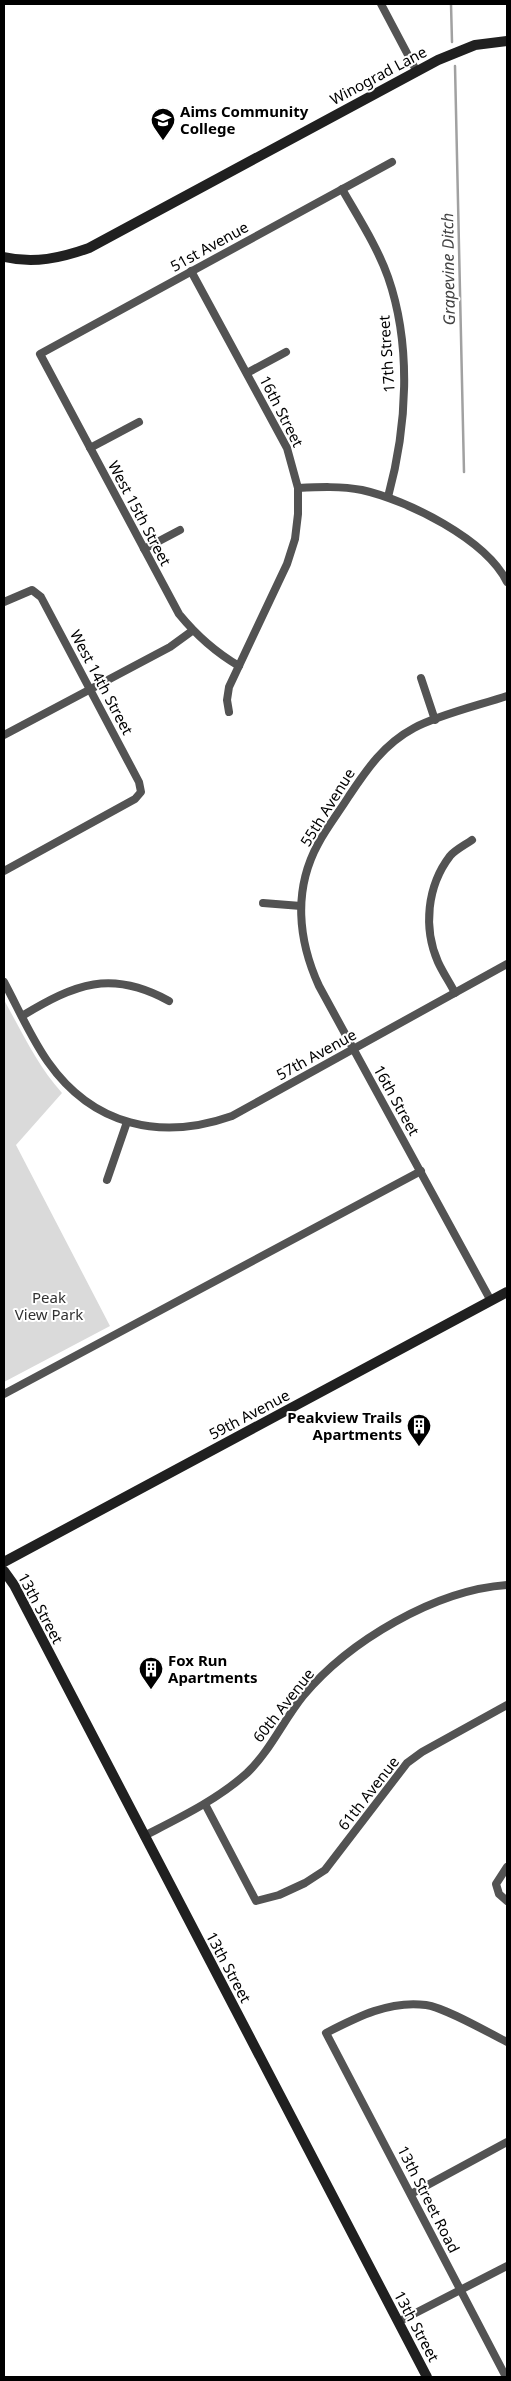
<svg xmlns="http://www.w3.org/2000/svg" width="511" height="2381" font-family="'Noto Sans',sans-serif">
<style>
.green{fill:#dadada}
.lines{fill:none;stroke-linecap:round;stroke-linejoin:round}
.stream{stroke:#a1a1a1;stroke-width:2.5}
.street{stroke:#535353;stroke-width:8}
.secondary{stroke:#202020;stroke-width:10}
.labels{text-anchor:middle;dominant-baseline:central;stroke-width:4;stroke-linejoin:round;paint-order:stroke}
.street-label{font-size:15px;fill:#000;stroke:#fff}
.poi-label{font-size:15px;font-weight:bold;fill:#000;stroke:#fff;text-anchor:start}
.park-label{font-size:15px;fill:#313131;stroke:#fff}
.water-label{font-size:16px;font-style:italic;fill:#424242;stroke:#fff}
</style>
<rect width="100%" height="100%" fill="#fff"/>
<path class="green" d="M4 1000C22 1032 37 1065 62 1093L16 1145 110 1326 4 1382Z"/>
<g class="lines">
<g class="stream">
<polyline points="451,4 452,42"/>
<polyline points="455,66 464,472"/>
</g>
<g class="street">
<polyline points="381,4 417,72"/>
<path d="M342 189C358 217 377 246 388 277 412 346 407 427 388 497"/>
<polyline points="191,271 287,448 298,488 298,514 295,539 287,564 229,687 227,700 229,712"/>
<polyline points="247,373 286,352"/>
<polyline points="90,448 139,422"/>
<path d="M298 488C319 487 341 486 362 490 407 500 486 539 507 582"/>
<polyline points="144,549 180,530"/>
<polyline points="4,602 32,590 41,597 139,782 141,792 135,799 4,871"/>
<path d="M239 666C215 652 197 636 179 614L40 354 392 162"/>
<polyline points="421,678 435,720"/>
<polyline points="4,735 170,647 192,631"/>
<polyline points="263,903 301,906"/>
<path d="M4 982C18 1008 31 1038 48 1062 93 1126 161 1141 232 1116L507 964"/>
<path d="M455 993C450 983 443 973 438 962 423 928 427 886 450 856 455 850 465 845 472 840"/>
<path d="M22 1016C75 984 111 969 169 1001"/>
<polyline points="107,1180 127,1122"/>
<path d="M491 1301 319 986C298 940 293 890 318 844 327 827 339 812 349 796 367 769 384 744 414 728 438 715 480 705 507 696"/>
<polyline points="4,1394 421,1171"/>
<polyline points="205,1804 256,1901 279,1895 305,1883 325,1870 407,1763 422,1752 507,1705"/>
<path d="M144 1836C179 1818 217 1800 247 1773 270 1751 283 1721 303 1696 349 1641 435 1590 507 1585"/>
<polyline points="507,1867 496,1884 499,1894 507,1901"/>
<polyline points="411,2194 507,2142"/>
<polyline points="398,2322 507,2266"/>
<path d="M506 2377 326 2033C357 2017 390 2000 426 2005 446 2008 487 2032 507 2042"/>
</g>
<g class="secondary">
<path d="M4 257C34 264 61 258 89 248L438 60 475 45 507 41"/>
<polyline points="4,1562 507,1292"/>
<polyline points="4,1571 14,1585 427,2377"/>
</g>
</g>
<defs>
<symbol id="university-pin" viewBox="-11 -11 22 30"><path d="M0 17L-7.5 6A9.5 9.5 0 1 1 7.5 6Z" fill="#000" stroke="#fff"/><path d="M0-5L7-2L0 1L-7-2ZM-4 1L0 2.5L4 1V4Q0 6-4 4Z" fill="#fff"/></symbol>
<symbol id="building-pin" viewBox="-11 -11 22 30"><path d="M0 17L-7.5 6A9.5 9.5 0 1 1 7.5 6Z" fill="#000" stroke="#fff"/><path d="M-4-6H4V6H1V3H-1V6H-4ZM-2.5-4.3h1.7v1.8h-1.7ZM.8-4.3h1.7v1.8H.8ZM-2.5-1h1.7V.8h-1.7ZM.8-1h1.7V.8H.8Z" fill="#fff"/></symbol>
</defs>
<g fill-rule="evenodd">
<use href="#university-pin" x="149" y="106" width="28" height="38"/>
<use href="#building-pin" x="405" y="1412" width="28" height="38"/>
<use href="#building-pin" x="137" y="1655" width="28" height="38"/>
</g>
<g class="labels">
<g class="street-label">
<text transform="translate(378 75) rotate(-28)">Winograd Lane</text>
<text transform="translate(209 246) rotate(-29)">51st Avenue</text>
<text transform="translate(386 354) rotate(-94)">17th Street</text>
<text transform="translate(282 411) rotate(63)">16th Street</text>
<text transform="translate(140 513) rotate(62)">West 15th Street</text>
<text transform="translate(102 682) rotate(62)">West 14th Street</text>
<text transform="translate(327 807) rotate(-58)">55th Avenue</text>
<text transform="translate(316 1054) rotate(-29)">57th Avenue</text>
<text transform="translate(397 1100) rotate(61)">16th Street</text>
<text transform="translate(249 1414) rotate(-28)">59th Avenue</text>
<text transform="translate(41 1608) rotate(62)">13th Street</text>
<text transform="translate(283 1705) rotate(-52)">60th Avenue</text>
<text transform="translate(368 1793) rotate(-52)">61th Avenue</text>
<text transform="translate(229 1967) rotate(62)">13th Street</text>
<text transform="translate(429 2199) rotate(63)">13th Street Road</text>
<text transform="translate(417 2326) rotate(62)">13th Street</text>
</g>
<g class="poi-label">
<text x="180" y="111">Aims Community<tspan x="180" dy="17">College</tspan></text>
<text x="402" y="1417" text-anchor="end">Peakview Trails<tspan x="402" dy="17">Apartments</tspan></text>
<text x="168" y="1660">Fox Run<tspan x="168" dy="17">Apartments</tspan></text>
</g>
<g class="park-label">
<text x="49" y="1297">Peak<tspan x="49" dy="17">View Park</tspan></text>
</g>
<g class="water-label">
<text transform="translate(448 269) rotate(-91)">Grapevine Ditch</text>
</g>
</g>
<rect width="511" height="2381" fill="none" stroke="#000000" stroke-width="10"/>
</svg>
